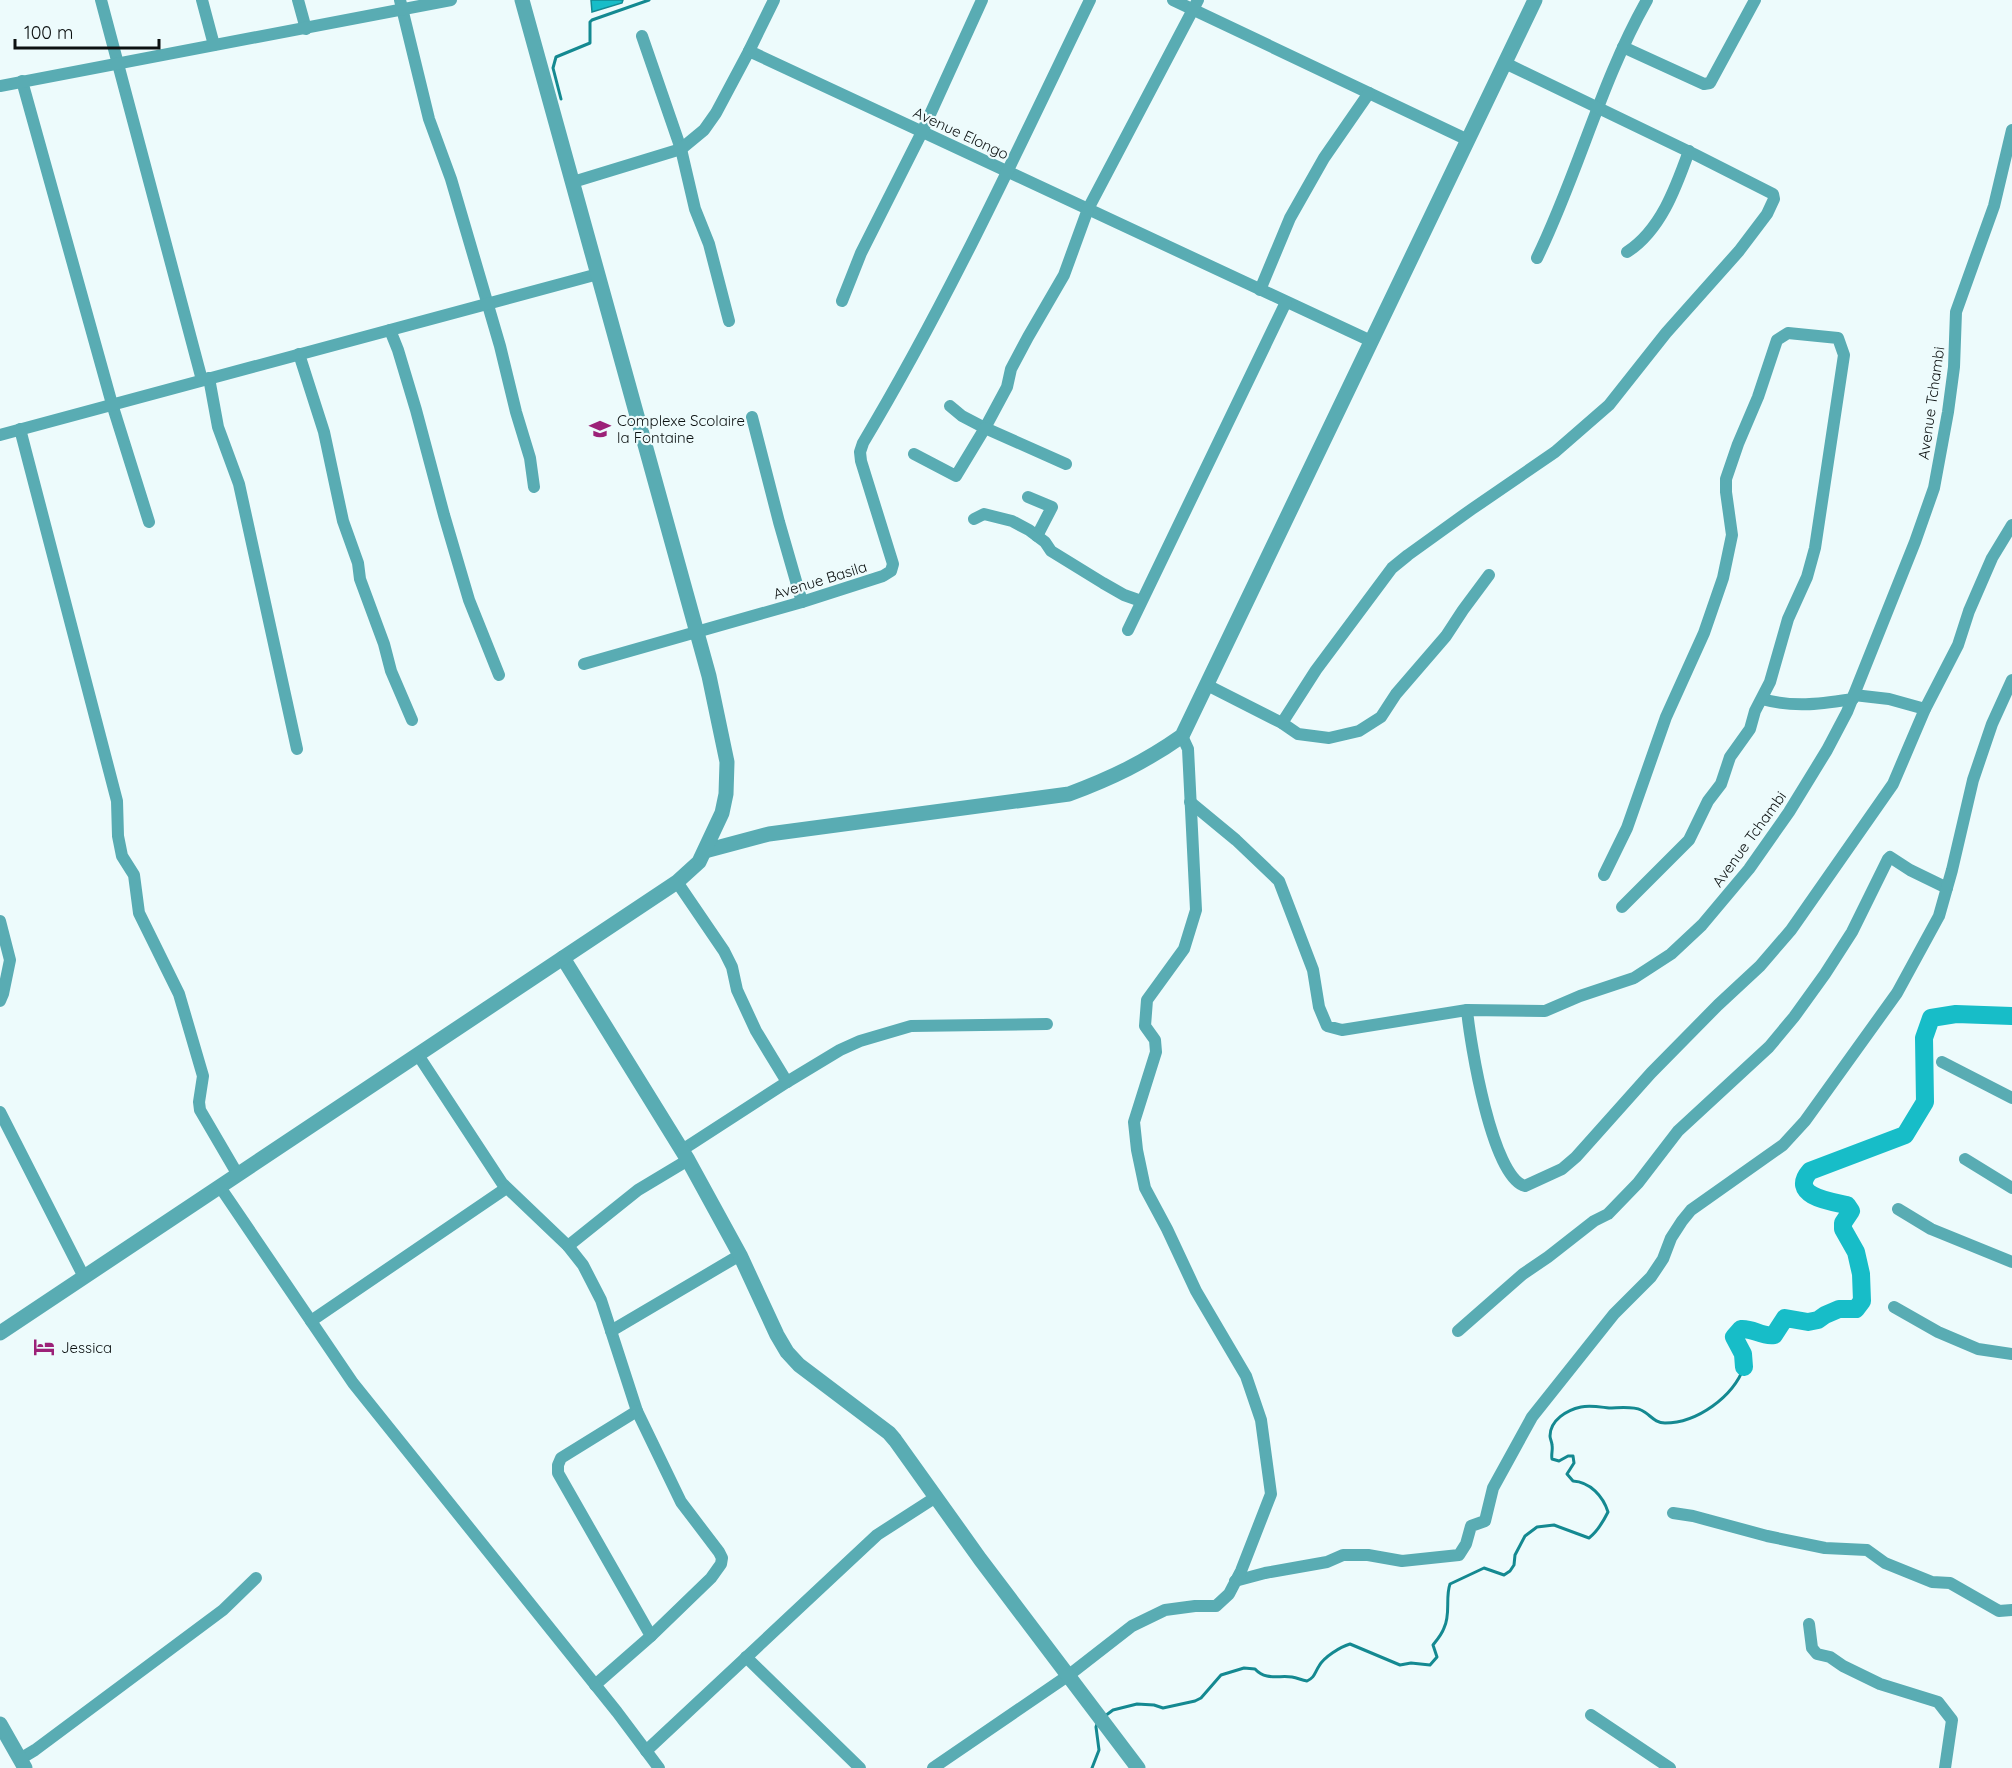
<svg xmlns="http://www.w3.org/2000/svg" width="2012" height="1768" font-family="Quicksand,sans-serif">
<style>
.water{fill:#17bdc8;stroke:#148991;stroke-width:1.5}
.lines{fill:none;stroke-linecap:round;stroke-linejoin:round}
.stream{stroke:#148991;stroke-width:3}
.river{stroke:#17bdc8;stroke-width:18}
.minor{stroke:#59acb3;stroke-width:12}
.tertiary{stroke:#59acb3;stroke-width:15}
.labels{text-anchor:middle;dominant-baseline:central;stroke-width:4.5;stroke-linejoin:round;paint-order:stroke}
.street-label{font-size:15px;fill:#0c1111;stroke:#edfbfc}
.poi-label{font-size:15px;fill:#0c1111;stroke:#edfbfc;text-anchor:start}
</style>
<rect width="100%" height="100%" fill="#edfbfc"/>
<polygon class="water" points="591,0 623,0 622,3 592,12"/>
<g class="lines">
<g class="stream">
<polyline points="561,99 553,68 556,57 590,43 590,22 592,20 649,0"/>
<path d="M1105 1716 1113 1710 1137 1704 1154 1705 1163 1708 1195 1701 1201 1698 1221 1675 1244 1668 1255 1669C1266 1681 1279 1675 1292 1677 1298 1678 1301 1680 1307 1681 1315 1677 1314 1674 1319 1666 1324 1657 1340 1647 1350 1644L1400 1665 1411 1663 1430 1665 1437 1657 1433 1645C1437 1640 1442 1634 1444 1628 1451 1614 1445 1598 1450 1584L1484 1568 1504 1575 1510 1571 1514 1565 1515 1555 1525 1536 1537 1527 1554 1525 1589 1538C1598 1531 1603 1522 1608 1512 1603 1496 1590 1482 1573 1481L1567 1474 1574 1463 1573 1456H1568L1559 1461 1552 1459C1551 1454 1553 1450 1552 1445 1552 1442 1550 1439 1550 1436 1550 1420 1567 1410 1581 1407 1590 1405 1600 1407 1609 1408 1618 1408 1633 1406 1641 1410 1650 1414 1654 1423 1665 1423 1697 1423 1733 1397 1744 1367"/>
<polyline points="1092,1768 1099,1750 1096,1727 1098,1721"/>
</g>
<path class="river" d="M1744 1367 1743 1354 1734 1337 1741 1329C1753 1328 1762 1337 1774 1335L1785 1318 1808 1322 1818 1320 1825 1315 1839 1309H1856L1862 1301 1861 1274 1856 1252 1843 1229V1223L1851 1211 1847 1205C1832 1202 1788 1196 1810 1171L1905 1135 1925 1102 1924 1038 1931 1018 1956 1014 2012 1016"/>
<g class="minor">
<polyline points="101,0 202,380"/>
<polyline points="202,0 214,45"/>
<polyline points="298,0 306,29"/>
<polyline points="400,0 429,119 451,179 500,346 516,412 530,458 534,487"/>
<polyline points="1173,0 1468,140"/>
<polyline points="642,36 681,149 695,209 709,244 729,321"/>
<polyline points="1623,47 1704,84 1710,83 1755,0"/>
<polyline points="749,51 774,0"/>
<polyline points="22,81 112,404 149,522"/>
<polyline points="0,86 451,0"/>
<polyline points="573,182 681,149 704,130 716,113 749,51 1371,341"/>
<path d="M1627 252C1661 230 1676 187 1689 151"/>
<path d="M1537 258C1578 174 1601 81 1647 0"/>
<polyline points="1260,290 1290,218 1324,158 1369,93"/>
<polyline points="842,301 861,253 922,132 982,0"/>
<polyline points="390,330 398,350 416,410 444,515 469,600 499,675"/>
<polyline points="299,354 324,432 343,521 358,563 360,579 384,644 391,671 412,720"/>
<polyline points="209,378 218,427 239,484 297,749"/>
<polyline points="950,406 962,416 985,428 1007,387 1011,369 1028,337 1064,275 1088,209 1198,0"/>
<polyline points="752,417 779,522 802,602"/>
<polyline points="20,429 117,801 118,836 122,856 134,875 139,913 179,994 203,1076 199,1102 200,1110 238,1175"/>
<polyline points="0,435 598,274"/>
<polyline points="914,454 956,476 985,428 1066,464"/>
<polyline points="1028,497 1052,507 1037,536"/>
<polyline points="974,519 984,514 1012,521 1029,530 1045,542 1051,551 1103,583 1124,595 1141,601"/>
<polyline points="1128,630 1286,302"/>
<path d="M584 664 802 602 883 576 891 571 893 564 861 461 860 452 863 443C948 301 1018 149 1090 0"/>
<polyline points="1207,685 1282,723 1298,734 1329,738 1359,731 1381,717 1396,694 1446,636 1463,610 1489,575"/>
<polyline points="1854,695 1889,699 1925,709"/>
<path d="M1762 699C1795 708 1819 704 1853 699"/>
<polyline points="1282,723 1316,670 1392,568 1408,555 1472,509 1555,452 1609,405 1666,333 1739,251 1767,214 1774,199 1773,194 1696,155 1505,63"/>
<polyline points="1190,802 1236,840 1279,881 1313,970 1319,1007 1327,1026 1342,1030 1467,1010 1545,1011 1580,996 1634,978 1671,954 1702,925 1749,869 1789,812 1827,750 1847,712 1915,542 1934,488 1948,412 1954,367 1956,312 1994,206 2012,130"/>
<polyline points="1604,875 1627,828 1666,717 1704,633 1723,578 1732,535 1726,492 1726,479 1738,444 1758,397 1777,340 1788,333 1838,338 1844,355 1815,548 1807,577 1788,619 1770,682 1755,711 1750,729 1730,757 1721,784 1708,801 1689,840 1622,907"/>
<polyline points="677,882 724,951 732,967 737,990 756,1031 787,1082"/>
<polyline points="0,921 10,960 3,994 0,1001"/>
<path d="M1467 1010C1470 1042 1492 1178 1525 1186L1562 1169 1576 1157 1651 1073 1718 1005 1760 966 1791 930 1893 784 1925 709 1958 645 1969 611 1992 558 2012 525"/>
<polyline points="418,1055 502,1183 568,1246 583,1265 601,1300 637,1411 561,1458 558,1465 558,1473 651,1636 595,1685"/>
<polyline points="1942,1062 2012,1098"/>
<polyline points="0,1112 84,1277"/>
<polyline points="682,1150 787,1082 840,1050 860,1041 911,1026 1047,1024"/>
<polyline points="1965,1159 2012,1188"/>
<polyline points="220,1187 353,1383 617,1712 659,1768"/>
<polyline points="1898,1209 1931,1229 2012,1262"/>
<polyline points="568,1246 638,1190 688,1160"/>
<polyline points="1894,1307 1938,1332 1978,1349 2012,1354"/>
<polyline points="311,1321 505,1189"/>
<polyline points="611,1331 740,1255"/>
<polyline points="1458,1331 1523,1274 1548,1257 1594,1221 1608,1214 1638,1183 1678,1131 1769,1047 1794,1017 1825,974 1852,932 1888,859 1890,857 1910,870 1947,888"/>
<polyline points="637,1411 681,1502 719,1552 722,1558 721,1564 711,1578 651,1636"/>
<polyline points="1673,1513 1693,1516 1767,1536 1825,1548 1867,1550 1885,1563 1932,1582 1950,1583 1999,1611 2012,1610"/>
<polyline points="1235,1581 1265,1573 1327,1562 1343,1555 1368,1555 1402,1561 1459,1555 1466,1544 1471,1526 1485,1521 1493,1488 1532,1417 1614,1314 1651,1277 1663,1259 1671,1238 1682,1221 1691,1210 1783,1145 1805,1121 1897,993 1939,916 1952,870 1973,780 1992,724 2012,680"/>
<polyline points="1809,1624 1812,1648 1817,1654 1830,1657 1843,1666 1880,1684 1938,1702 1952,1720 1945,1768"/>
<polyline points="746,1657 860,1768"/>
<polyline points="1591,1715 1670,1768"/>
<polyline points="646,1751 877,1535 936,1497"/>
<polyline points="20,1759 35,1750 223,1610 256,1578"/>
<polyline points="933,1768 1069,1675 1132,1626 1165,1610 1195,1606 1216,1606 1229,1594 1241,1571 1271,1494 1261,1420 1246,1376 1196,1291 1167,1229 1145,1188 1137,1150 1134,1122 1156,1052 1155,1040 1145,1026 1147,1000 1184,949 1196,910 1188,749 1182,736"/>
</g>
<g class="tertiary">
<path d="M705 851 769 834 1069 794C1112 778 1145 762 1182 736L1535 0"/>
<polyline points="563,958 688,1160 740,1255 777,1335 787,1352 799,1365 889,1433 895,1440 980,1559 1138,1768"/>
<polyline points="0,1333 677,882 699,862 722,813 726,794 727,762 709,676 522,0"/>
<polyline points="0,1724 25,1768"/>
</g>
</g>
<defs>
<symbol id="school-bare" viewBox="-9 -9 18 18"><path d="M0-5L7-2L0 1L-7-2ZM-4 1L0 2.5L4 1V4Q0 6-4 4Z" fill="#9c2178" stroke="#edfbfc" stroke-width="2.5" paint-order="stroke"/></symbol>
<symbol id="hotel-bare" viewBox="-9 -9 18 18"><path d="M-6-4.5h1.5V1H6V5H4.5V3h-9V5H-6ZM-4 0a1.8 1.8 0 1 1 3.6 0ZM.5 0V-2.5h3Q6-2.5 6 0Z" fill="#9c2178" stroke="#edfbfc" stroke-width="2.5" paint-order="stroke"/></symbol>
</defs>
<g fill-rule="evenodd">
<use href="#school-bare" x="585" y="414" width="30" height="30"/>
<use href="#hotel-bare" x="29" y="1332" width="30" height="30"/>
</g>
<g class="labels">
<g class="street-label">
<text transform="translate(961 133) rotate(25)">Avenue Elongo</text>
<text transform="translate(1931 403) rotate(-82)">Avenue Tchambi</text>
<text transform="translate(820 580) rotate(-17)">Avenue Basila</text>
<text transform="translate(1749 839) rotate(-54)">Avenue Tchambi</text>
</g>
<g class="poi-label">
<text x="617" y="420">Complexe Scolaire<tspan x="617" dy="17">la Fontaine</tspan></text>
<text x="61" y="1347">Jessica</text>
</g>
</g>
<path d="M15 39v9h144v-9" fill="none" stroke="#0c1111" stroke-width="3"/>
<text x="24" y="39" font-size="18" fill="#0c1111" stroke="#edfbfc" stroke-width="4.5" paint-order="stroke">100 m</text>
</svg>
